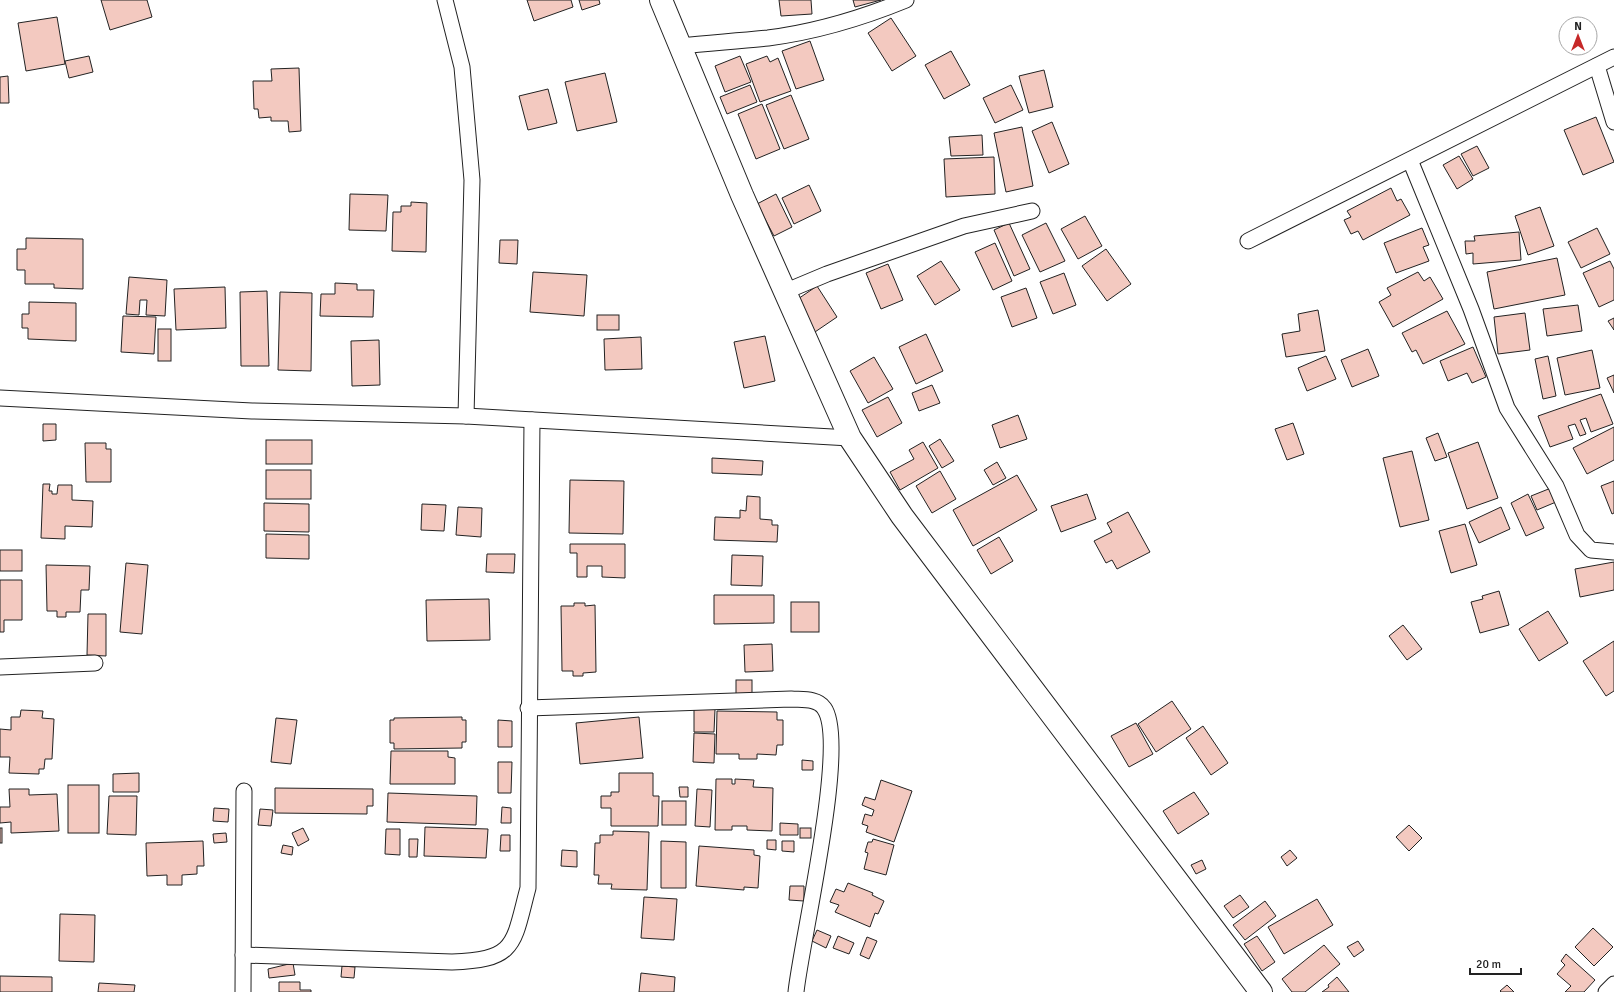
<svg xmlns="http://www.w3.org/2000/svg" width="1614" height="992" font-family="Signika,sans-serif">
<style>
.building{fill:#f3c9c0;stroke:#222}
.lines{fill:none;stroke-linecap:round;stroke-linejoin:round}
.street-casing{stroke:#222;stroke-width:17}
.secondary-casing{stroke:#222;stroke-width:24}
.street{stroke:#fff;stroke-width:15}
.secondary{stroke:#fff;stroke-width:22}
</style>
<rect width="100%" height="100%" fill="#fff"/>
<g class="building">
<polygon points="101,0 147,0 152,17 110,30"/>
<polygon points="527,0 571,0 573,7 534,21"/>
<polygon points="579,0 599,0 600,4 582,10"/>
<polygon points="779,0 811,0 812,14 781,16"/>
<polygon points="853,0 881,0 855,7"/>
<polygon points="57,17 65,64 26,71 18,23"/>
<polygon points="891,18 916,56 892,71 868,33"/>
<polygon points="810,41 824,80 796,89 782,51"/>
<polygon points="951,51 970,85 944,99 925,65"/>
<polygon points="89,56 93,72 69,78 65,61"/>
<polygon points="740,56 751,82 725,92 715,66"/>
<polygon points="767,56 770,62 778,58 791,91 760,102 746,64"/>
<polygon points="299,68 301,131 289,132 288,121 271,121 271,117 259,118 258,109 254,109 253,81 272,81 271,69"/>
<polygon points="1044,70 1053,107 1029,113 1019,76"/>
<polygon points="605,73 617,122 577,131 565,82"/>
<polygon points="8,76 9,103 0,103 0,77"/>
<polygon points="750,85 757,102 727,114 720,97"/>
<polygon points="1011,85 1023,110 995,123 983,98"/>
<polygon points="548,89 557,123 528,130 519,96"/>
<polygon points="791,95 809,139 784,149 766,105"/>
<polygon points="762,104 780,149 756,159 738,114"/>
<polygon points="1596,117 1614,162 1583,175 1564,130"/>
<polygon points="1052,122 1069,164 1049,173 1032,131"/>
<polygon points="1022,127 1033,186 1006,192 994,133"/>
<polygon points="982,135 983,155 951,156 949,137"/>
<polygon points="1477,146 1489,168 1473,176 1461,154"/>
<polygon points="1459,156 1473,179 1457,189 1443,165"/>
<polygon points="994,157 995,194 946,197 944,159"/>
<polygon points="809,185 821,211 794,224 782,198"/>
<polygon points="1391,188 1397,201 1401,199 1410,215 1363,240 1358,231 1351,234 1344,220 1351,217 1347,211"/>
<polygon points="350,194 388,195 386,231 349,230"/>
<polygon points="776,194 792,227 774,236 757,204"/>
<polygon points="411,202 427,203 426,252 392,251 393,212 401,212 401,206 411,206"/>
<polygon points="1540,207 1554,246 1528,255 1515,216"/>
<polygon points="1085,216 1102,246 1078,259 1061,229"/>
<polygon points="1009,223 1030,269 1014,276 994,230"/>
<polygon points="1046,223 1065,261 1040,272 1022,235"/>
<polygon points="1422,228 1429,245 1423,247 1429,261 1396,273 1384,243"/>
<polygon points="1597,228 1610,254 1581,268 1568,242"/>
<polygon points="1519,232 1521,260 1473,264 1473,253 1466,254 1465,241 1475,241 1474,236"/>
<polygon points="26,238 83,239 83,289 54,288 54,284 25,284 25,270 17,270 17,249 26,249"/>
<polygon points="500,240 518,240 517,264 499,263"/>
<polygon points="995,243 1012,281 993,290 975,252"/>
<polygon points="1106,249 1131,284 1107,301 1082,266"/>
<polygon points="1557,258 1565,295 1494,309 1487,272"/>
<polygon points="941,261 960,290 935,305 917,276"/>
<polygon points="1610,261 1614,269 1614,300 1599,307 1583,273"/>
<polygon points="888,264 903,300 881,309 866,273"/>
<polygon points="533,272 587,275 584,316 530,312"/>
<polygon points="1418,272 1424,281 1430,277 1443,299 1393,327 1379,302 1391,295 1387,288"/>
<polygon points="1064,273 1076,305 1053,314 1040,282"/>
<polygon points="129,277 167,280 165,316 146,315 147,300 140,300 139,315 126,314"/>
<polygon points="335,283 357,284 357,290 374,290 373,317 320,316 321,294 335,294"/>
<polygon points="817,286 837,317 812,334 792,303"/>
<polygon points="225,287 226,328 176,330 174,289"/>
<polygon points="1026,288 1037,318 1012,327 1001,297"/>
<polygon points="267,291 269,366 241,366 240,292"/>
<polygon points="280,292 312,293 311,371 278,370"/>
<polygon points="29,302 76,303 76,341 28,339 28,328 22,328 22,314 29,314"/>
<polygon points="1578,305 1582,331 1547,336 1543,309"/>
<polygon points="1318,310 1325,351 1286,357 1282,334 1300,331 1298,314"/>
<polygon points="1447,311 1465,344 1423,364 1416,350 1412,352 1402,333"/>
<polygon points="1525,313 1530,350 1498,354 1494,317"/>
<rect x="597" y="315" width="22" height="15"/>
<polygon points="123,316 156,317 154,354 121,352"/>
<polygon points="1614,318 1614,330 1608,321"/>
<rect x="158" y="329" width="13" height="32"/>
<polygon points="926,334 943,371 916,384 899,347"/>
<polygon points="765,336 775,381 744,388 734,342"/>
<polygon points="641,337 642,369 605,370 604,339"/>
<polygon points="379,340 380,385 352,386 351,341"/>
<polygon points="1473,347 1486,377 1472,383 1467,373 1448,381 1440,361"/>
<polygon points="1368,349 1379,376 1352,387 1341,360"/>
<polygon points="1592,350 1600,388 1565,395 1557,358"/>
<polygon points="1326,356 1336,379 1307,391 1298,368"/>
<polygon points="1548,356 1556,396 1543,399 1535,359"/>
<polygon points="874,357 893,389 868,403 850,371"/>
<polygon points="1614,375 1614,393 1607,378"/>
<polygon points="932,385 940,403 919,411 912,393"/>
<polygon points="1601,394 1613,424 1591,432 1586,418 1580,420 1586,434 1580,436 1575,424 1568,426 1573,439 1550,447 1538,416"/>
<polygon points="888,397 902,423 877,437 862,410"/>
<polygon points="1018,415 1027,439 1000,448 992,425"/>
<polygon points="1293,423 1304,454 1287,460 1275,429"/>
<polygon points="43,424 56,424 56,440 43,441"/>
<polygon points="1614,427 1614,460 1587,474 1573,448"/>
<polygon points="1438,433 1447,457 1435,461 1426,438"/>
<polygon points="940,439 954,461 942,468 929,446"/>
<rect x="266" y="440" width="46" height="24"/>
<polygon points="923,442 938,468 900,490 890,472 914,459 909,450"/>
<polygon points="1478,442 1498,498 1467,509 1448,453"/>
<polygon points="85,443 106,443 106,449 111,449 111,482 86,482"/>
<polygon points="1412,451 1429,520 1400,527 1383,458"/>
<polygon points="712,458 763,461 762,475 712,473"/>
<polygon points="997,462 1006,478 993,485 984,470"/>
<rect x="266" y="470" width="45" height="29"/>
<polygon points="940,471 956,499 932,513 916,486"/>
<polygon points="1017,475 1037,510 973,546 953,510"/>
<polygon points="570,480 624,481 623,534 569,533"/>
<polygon points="1614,481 1614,513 1612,514 1601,486"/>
<polygon points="43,484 50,484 49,491 52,491 52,494 57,494 58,485 72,485 72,500 93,501 92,527 65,526 65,539 41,538"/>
<polygon points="1551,488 1556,502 1537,510 1531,496"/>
<polygon points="1087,494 1096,519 1061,532 1051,506"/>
<polygon points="1528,494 1544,528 1526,536 1511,503"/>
<polygon points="747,496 760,497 760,519 772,520 772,525 778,525 777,542 714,540 715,517 740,518 740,510 746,511"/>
<polygon points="264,503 309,504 309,532 264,531"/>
<polygon points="422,504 446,505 444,531 421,530"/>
<polygon points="458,507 482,508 481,537 456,535"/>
<polygon points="1501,507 1510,529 1479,543 1469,522"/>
<polygon points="1128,512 1150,552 1117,569 1112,560 1106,563 1094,541 1112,532 1107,523"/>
<polygon points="1465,524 1477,565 1451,573 1439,531"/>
<polygon points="266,534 309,535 309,559 266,558"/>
<polygon points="999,537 1013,561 991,574 977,550"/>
<polygon points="570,544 625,544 625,578 602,577 602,566 587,566 587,577 577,577 577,553 570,553"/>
<rect x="0" y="550" width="22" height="21"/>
<polygon points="487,554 515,554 514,573 486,572"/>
<polygon points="732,555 763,556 762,586 731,585"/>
<polygon points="1614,562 1614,590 1580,597 1575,569"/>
<polygon points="126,563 148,565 142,634 120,632"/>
<polygon points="46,565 90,566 89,590 81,590 80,612 66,612 66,617 57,617 57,611 47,611"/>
<polygon points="0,580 22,580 22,620 4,620 4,632 0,632"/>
<polygon points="1499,591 1509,625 1480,633 1471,602 1483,599 1482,596"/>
<polygon points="714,595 774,595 774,623 714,624"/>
<polygon points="489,599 490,640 427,641 426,600"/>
<rect x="791" y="602" width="28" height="30"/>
<polygon points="574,603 585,603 585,606 595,605 596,672 583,673 583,676 573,676 573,671 562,671 561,606 574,606"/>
<polygon points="1548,611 1568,643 1539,661 1519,629"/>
<polygon points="88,614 106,614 106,656 87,655"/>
<polygon points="1403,625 1422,649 1407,660 1389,636"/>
<polygon points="1614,641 1614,691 1606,696 1583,661"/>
<polygon points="772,644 773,671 745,672 744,645"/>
<rect x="736" y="680" width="16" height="14"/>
<polygon points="1172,701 1191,729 1156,752 1138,724"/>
<polygon points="694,709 715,709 714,732 694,732"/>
<polygon points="21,710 43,711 42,718 54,719 52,759 45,759 44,769 39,769 39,774 9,773 10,757 0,757 0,729 11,730 11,717 20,717"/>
<polygon points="717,711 777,712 777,720 783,720 783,745 777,745 776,755 757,754 757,759 739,759 739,754 716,754"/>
<polygon points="462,717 462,720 466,720 466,742 462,742 462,748 394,749 394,743 390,743 390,720 394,720 394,718"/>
<polygon points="639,717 643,758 580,764 576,723"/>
<polygon points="276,718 297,720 291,764 271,762"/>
<polygon points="498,720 512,721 512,747 498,747"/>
<polygon points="1136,723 1153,754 1129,767 1111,736"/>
<polygon points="1203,726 1228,763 1211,775 1186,738"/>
<polygon points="694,733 715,734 714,763 693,762"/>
<polygon points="391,751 448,751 448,757 455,758 455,784 390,784"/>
<polygon points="802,760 813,761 813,770 802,770"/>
<polygon points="498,762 512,762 511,793 498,793"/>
<polygon points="139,773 139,792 113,792 113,774"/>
<polygon points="619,773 653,773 653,796 659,796 658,826 611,826 611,808 601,808 601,796 611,796 611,792 619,792"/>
<polygon points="716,779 732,779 732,784 735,784 735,779 754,780 753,787 773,788 772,831 747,830 747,826 732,826 732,830 715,830"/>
<polygon points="881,780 912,791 894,842 866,832 868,826 862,824 865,814 872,816 874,810 862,805 865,797 875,800"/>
<rect x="68" y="785" width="31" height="48"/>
<polygon points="679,787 688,787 688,797 680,797"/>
<polygon points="275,788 373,789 373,806 367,806 367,814 275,813"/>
<polygon points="9,789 29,789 29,795 57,794 59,831 11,833 11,822 0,823 0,807 10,807"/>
<polygon points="697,789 712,790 710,827 695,826"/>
<polygon points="1194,792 1209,814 1178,834 1163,811"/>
<polygon points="388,793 477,796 476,825 387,822"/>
<polygon points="109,796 137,796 136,835 107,834"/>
<rect x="662" y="801" width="24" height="24"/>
<polygon points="502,807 511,808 511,823 501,823"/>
<polygon points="214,808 229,809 228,822 213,821"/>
<polygon points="260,809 273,810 271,826 258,825"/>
<polygon points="780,823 798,824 798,835 780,835"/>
<polygon points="1409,825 1422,838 1409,851 1396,837"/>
<polygon points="425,827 488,829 486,858 424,856"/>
<rect x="0" y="828" width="2" height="15"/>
<polygon points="303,828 309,840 298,846 292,833"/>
<rect x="800" y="828" width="11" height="10"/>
<polygon points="386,829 400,829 400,855 385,854"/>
<polygon points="613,831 649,832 647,890 611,889 612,884 598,884 599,875 594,875 595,843 600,843 600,835 613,835"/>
<polygon points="226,833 227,842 214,843 213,834"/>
<polygon points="501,835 510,835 510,851 500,851"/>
<polygon points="409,839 418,839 417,857 409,857"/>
<polygon points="873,839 894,845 886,875 864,869 868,853 865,852 868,842 872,842"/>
<polygon points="767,840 776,840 776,850 767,849"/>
<polygon points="203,841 204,866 197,866 197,874 182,875 182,885 167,885 167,875 147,876 146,843"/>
<polygon points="661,841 686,842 686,888 661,888"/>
<polygon points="782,841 794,841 794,852 782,851"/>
<polygon points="283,845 293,847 292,855 281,853"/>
<polygon points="699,846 754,850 754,855 760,856 758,888 744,887 744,890 696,886"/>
<polygon points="562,850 577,851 577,867 561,866"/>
<polygon points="1290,850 1297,858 1287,866 1281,857"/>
<polygon points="1202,860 1206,869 1196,874 1191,865"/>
<polygon points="848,883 873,893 872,895 884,901 878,914 875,913 870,927 835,912 839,905 830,902 836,889 844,892"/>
<polygon points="790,886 804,886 804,901 789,900"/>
<polygon points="1240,895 1249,907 1233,918 1224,906"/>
<polygon points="644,897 677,899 674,940 641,938"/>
<polygon points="1317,899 1333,925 1284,954 1268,927"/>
<polygon points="1265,901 1276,916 1245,940 1233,925"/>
<polygon points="60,914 95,915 94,962 59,961"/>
<polygon points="1593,928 1613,947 1594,966 1575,947"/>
<polygon points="817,930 831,936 826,948 812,941"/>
<polygon points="838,936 854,943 849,954 833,948"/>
<polygon points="1257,936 1275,962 1262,971 1244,944"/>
<polygon points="867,937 877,941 869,959 860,955"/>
<polygon points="1358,941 1364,950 1354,957 1347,947"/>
<polygon points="1324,945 1340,964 1305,992 1292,992 1282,979"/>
<polygon points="1566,954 1595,980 1584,992 1565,992 1571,986 1557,974 1565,965 1561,961"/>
<polygon points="293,963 295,975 269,978 268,969"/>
<polygon points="342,966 355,967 354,978 341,977"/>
<polygon points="641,973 675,977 674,992 639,992"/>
<polygon points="0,976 52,977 52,992 0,992"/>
<polygon points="1337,977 1349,992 1322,992 1329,987 1328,985"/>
<polygon points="279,982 300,982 300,990 311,990 311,992 279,992"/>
<polygon points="99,983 135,985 134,992 98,992"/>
<polygon points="1507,985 1514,992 1501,992 1500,991"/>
</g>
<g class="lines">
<defs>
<g id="street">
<polyline points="445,0 462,67 472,180 466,416"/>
<path d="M680 46C709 43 739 41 768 38 815 32 862 18 906 0"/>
<polyline points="1597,66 1614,122"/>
<polyline points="1410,160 1471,309 1507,408 1556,486 1577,535 1591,550 1614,552"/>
<polyline points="1248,241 1614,57"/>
<polyline points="784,292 827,274 964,226 1032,211"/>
<polyline points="0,398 252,411 466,416 850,438"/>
<polyline points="0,667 95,663"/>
<path d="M528 708 791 699C802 700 817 698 824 708 849 742 801 942 796 992"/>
<path d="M243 955 452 962C517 960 513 944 528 888L532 420"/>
<polyline points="243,992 244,791"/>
<polyline points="1606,992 1614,984"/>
</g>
<polyline id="secondary" points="661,0 742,195 850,438 902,516 1261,992"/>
</defs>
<use href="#street" class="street-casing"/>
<use href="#secondary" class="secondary-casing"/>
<use href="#street" class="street"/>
<use href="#secondary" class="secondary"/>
</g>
<g transform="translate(1578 36)"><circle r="19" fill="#ffffff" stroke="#a7a7a7"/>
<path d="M0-3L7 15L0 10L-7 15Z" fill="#c62828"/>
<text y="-6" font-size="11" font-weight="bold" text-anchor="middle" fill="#222222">N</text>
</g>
<path d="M1470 968v6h51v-6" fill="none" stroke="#222222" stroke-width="2"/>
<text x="1476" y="968" font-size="12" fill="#222222" stroke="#ffffff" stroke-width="3" paint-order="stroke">20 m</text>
</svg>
